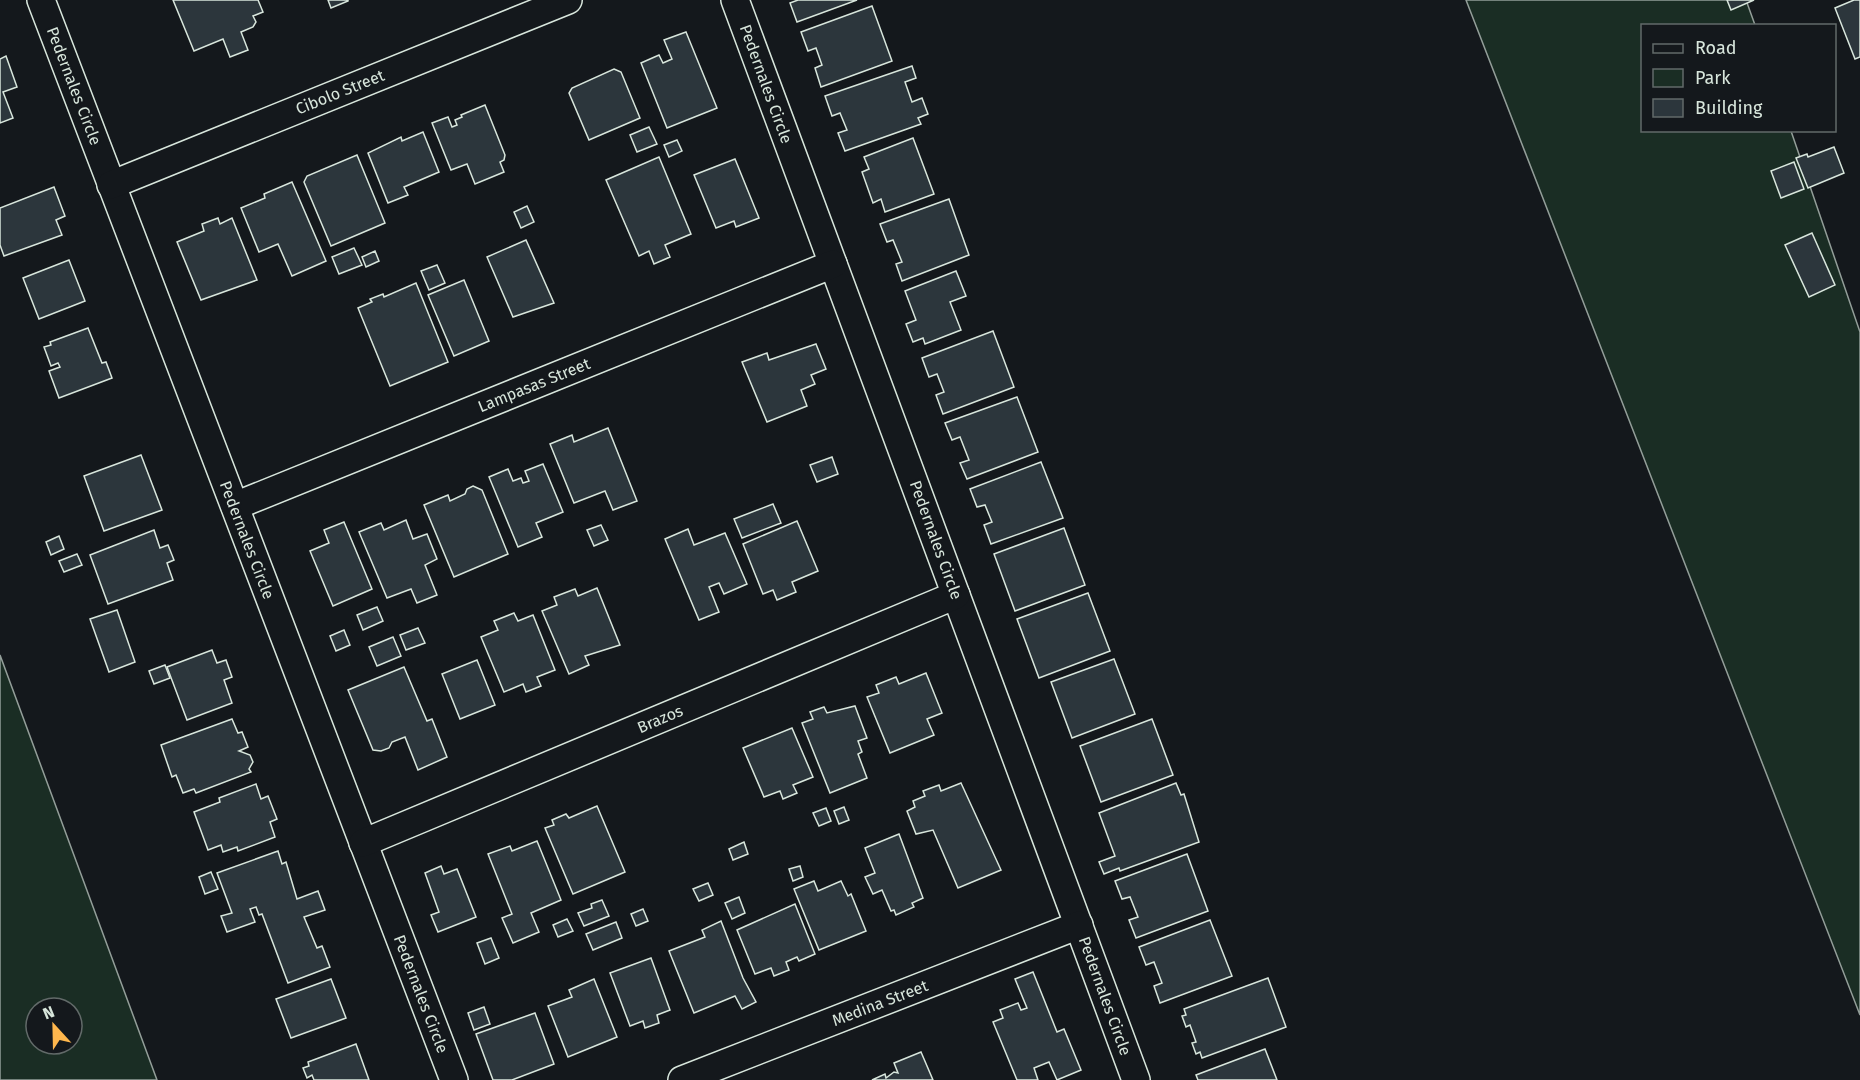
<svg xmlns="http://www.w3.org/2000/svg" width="1860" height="1080" font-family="'Fira Sans',sans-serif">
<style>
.green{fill:#1a2d24;stroke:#939e99;stroke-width:1.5;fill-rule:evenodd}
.building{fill:#2c363c;stroke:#d8e6dc;stroke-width:1.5}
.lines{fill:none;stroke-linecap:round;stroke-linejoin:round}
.minor-casing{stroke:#d8e6dc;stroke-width:30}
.minor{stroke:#14181c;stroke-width:27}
.labels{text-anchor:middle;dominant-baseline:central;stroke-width:4.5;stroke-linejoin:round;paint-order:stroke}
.street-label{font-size:16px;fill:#d8e6dc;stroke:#14181c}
</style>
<rect width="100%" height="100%" fill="#14181c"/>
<g class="green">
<polygon points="1466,0 1746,0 1755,25 1642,26 1642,130 1791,131 1860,332 1860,1015"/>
<path d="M0 655 157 1080H0ZM36 1008H72V1044H36Z"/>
</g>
<g class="building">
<polygon points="173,0 258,0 263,12 253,16 256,22 253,27 241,32 248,50 230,57 223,39 194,51"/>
<polygon points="328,0 348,0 348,1 331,8"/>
<polygon points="798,0 857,0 797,22 790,3"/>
<polygon points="1727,0 1754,0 1731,10"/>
<polygon points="1854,0 1860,0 1860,57 1855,59 1835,8"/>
<polygon points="872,6 892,61 821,87 815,68 822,65 816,48 808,51 801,32"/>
<polygon points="686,32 717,108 667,128 641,63 659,55 663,63 672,59 664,40"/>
<polygon points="6,56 17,87 3,92 13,118 0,123 0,59"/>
<polygon points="912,66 916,78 905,82 912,102 922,98 928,114 918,118 921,124 845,151 838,133 847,130 840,113 832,116 825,96"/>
<polygon points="614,69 621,72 640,118 589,140 569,93 572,88"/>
<polygon points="485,105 505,155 504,160 500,162 504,172 475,184 467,164 451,170 432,123 448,117 452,127 457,125 455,120 462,117 461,115"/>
<polygon points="649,127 657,144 637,152 630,135"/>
<polygon points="423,132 439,172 404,187 408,195 388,203 368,153 401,137 402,141"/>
<polygon points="913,138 934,194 885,212 881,199 873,203 862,172 869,169 864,157"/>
<polygon points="677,140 682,151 669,157 664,145"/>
<polygon points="1834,147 1844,173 1808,188 1796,158 1807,154 1808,157"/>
<polygon points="357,155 385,223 331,246 304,182 307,176"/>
<polygon points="659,157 691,234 665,245 670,257 654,264 649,251 639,256 606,180"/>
<polygon points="735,159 759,218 736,227 734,221 716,228 694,175"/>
<polygon points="1794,162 1804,189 1781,198 1771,171"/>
<polygon points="292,182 326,261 292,276 278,244 259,252 241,208 265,198 264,194"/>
<polygon points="54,187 65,216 56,220 62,235 4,256 0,245 0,208"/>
<polygon points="949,199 969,255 902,281 896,264 902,262 893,240 887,242 880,224"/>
<polygon points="527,206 534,222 521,228 514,212"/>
<polygon points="218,218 220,224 232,218 257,280 201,300 177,242 204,231 202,224"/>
<polygon points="1812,233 1835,285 1809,297 1785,245"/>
<polygon points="526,240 554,303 513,317 487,257"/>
<polygon points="354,248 362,265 339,274 332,257"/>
<polygon points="375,251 379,261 366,267 362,257"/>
<polygon points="69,260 85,301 39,319 23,278"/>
<polygon points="437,265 445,283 429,290 421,271"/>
<polygon points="956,271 966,296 950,302 961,330 925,344 923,338 913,342 906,324 916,320 905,291"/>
<polygon points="464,280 489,341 454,356 428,295"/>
<polygon points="416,283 448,362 390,386 358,308 372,302 370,299 383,294 384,297"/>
<polygon points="88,328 102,363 106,362 112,378 59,398 49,371 60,367 58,363 51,366 44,347 51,345 50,342"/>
<polygon points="993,331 1014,387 943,414 936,395 944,392 937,374 929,377 922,358"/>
<polygon points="816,344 826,369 811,375 815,384 801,390 807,406 767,422 742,362 767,353 769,360"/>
<polygon points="1017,397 1038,452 967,479 960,463 969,460 960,437 952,440 945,423"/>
<polygon points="608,428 637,501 613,510 605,491 574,503 550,444 572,435 574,442"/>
<polygon points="141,455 162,510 104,531 84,476"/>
<polygon points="832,457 838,474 817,482 810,465"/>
<polygon points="1041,462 1063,518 991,544 984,525 992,522 985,505 977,507 970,489"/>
<polygon points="543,464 563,512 536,523 542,537 518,547 489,477 508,469 513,481 521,478 523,483 529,481 525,471"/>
<polygon points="473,486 482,490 508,554 454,577 424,505 448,495 450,501 465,494 467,489"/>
<polygon points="773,504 781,523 742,538 734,519"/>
<polygon points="406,520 413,539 427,534 437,559 425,565 437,595 417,603 411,589 387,598 359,532 381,523 384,530"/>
<polygon points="797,521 818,571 792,582 796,592 777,600 773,590 763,594 743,544"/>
<polygon points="344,522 372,589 333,606 310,551 329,543 324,530"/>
<polygon points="601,525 608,540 594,546 587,530"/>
<polygon points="1064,528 1085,585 1015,611 994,554"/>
<polygon points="688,529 694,545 725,533 747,584 724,594 719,583 709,587 719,612 699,620 665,539"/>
<polygon points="154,530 160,548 168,545 174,560 167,563 173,580 108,604 90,555"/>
<polygon points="59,536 64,549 51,555 46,542"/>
<polygon points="77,554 82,565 64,572 59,561"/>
<polygon points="597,588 620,645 585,656 589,665 569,674 542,611 557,605 554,597 575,589 578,596"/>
<polygon points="1088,593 1110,651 1039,678 1017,619"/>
<polygon points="377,607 383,621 363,630 357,615"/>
<polygon points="117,610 135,662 109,672 90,619"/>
<polygon points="514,613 518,621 533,615 555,670 537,677 541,686 526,692 523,684 504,692 481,637 498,630 494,621"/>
<polygon points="418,628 425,643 406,650 400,635"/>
<polygon points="344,630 350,645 336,651 330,636"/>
<polygon points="393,637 401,656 377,666 369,647"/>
<polygon points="212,650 217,663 226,660 232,677 224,680 232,703 187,720 167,667"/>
<polygon points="1114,659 1135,714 1072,738 1051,682"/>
<polygon points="477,660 495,705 460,719 442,674"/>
<polygon points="165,665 170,678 154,684 149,671"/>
<polygon points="404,667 427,721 432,719 447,757 418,770 405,737 392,742 389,748 381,751 373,750 348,690"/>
<polygon points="926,673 942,713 927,719 934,735 890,753 867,697 879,693 876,685 896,677 899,684"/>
<polygon points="855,706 867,738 858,741 862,752 858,754 867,778 830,793 802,723 813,719 810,712 824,707 827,713"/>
<polygon points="232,719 238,733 242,732 248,747 239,751 250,755 253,762 249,769 251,772 196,793 194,789 183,793 176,775 172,777 161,745"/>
<polygon points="1152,719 1173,775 1101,802 1080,746"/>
<polygon points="792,728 813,777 793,785 797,793 783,799 780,791 764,797 743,748"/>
<polygon points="961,783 1001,870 958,888 933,830 916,834 907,811 915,807 913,801 925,796 923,791 939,785 941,791"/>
<polygon points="1176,783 1181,795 1184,794 1199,842 1120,871 1119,868 1104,874 1099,862 1115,856 1099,813"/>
<polygon points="256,784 261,799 268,796 277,819 270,822 275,837 238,851 237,847 223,852 221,845 208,850 194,812 220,802 219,798"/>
<polygon points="597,806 625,872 573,894 545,828 554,825 552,820 566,814 569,818"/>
<polygon points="844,807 849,820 839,824 834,811"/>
<polygon points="826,808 831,821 819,826 813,813"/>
<polygon points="899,834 923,898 912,903 914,907 896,915 894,910 891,911 882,890 873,894 865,877 875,873 865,848"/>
<polygon points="537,841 561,900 531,913 539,932 513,943 502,918 512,914 488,854 510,846 512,851"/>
<polygon points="744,842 748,854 733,860 729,849"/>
<polygon points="278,851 282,864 286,862 297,899 318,891 325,910 304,917 317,948 322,946 330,967 288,983 262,914 259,915 256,907 250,909 255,922 227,932 221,916 232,913 217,873"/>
<polygon points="1187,854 1208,911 1136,938 1129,920 1138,917 1130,897 1122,899 1115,881"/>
<polygon points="441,866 444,874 457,869 476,917 438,932 431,915 439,912 425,873"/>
<polygon points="800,866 803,877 793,881 789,869"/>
<polygon points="211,872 218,889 205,894 199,877"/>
<polygon points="814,881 818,891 841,881 848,896 851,894 866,931 819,950 794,889"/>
<polygon points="708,883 713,895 699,901 693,889"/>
<polygon points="739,897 745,913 732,919 725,903"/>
<polygon points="602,900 609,916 584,926 578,913 592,908 591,904"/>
<polygon points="795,904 815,954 799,961 797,957 786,962 789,970 774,976 771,968 755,974 737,930"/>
<polygon points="643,909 648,921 636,926 631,914"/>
<polygon points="567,919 573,931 558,937 553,925"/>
<polygon points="1210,920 1232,976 1160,1003 1154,986 1162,983 1154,962 1146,965 1139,947"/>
<polygon points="721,921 743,978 756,1002 742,1009 735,996 694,1013 669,951 705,937 702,930"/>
<polygon points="616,922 622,938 593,950 586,934"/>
<polygon points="491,938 499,958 485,964 477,943"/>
<polygon points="651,958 670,1010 657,1015 659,1023 645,1028 643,1021 630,1026 610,973"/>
<polygon points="1033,972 1057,1032 1064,1029 1081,1070 1057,1080 1049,1062 1034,1068 1038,1080 1017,1080 993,1022 1003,1018 1000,1010 1018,1003 1021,1010 1027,1008 1015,979"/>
<polygon points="1268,978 1286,1027 1202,1058 1200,1052 1196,1054 1192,1043 1196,1042 1190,1025 1186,1027 1182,1016 1186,1015 1184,1009"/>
<polygon points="331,979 346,1018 291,1038 276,999"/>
<polygon points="594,979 617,1037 568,1057 548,1006 572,997 569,990"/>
<polygon points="484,1007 490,1024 474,1030 468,1013"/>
<polygon points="535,1013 554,1064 512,1080 493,1080 476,1034"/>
<polygon points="356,1044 369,1080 314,1080 312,1075 307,1078 303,1068 309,1066 308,1062"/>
<polygon points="1265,1049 1277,1080 1198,1080 1196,1075"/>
<polygon points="921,1052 933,1080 872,1080 885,1074 886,1078 894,1072 898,1073 894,1063"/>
</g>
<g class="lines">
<defs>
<g id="minor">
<polyline points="41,0 454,1080"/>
<polyline points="735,0 1136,1080"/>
<polyline points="111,185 568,0"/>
<polyline points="235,506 833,264"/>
<polyline points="363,843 956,595"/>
<polyline points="682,1080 1079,925"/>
</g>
</defs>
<use href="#minor" class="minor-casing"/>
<use href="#minor" class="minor"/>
</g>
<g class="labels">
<g class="street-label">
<text transform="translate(766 84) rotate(70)">Pedernales Circle</text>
<text transform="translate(74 86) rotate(69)">Pedernales Circle</text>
<text transform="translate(340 92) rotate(-22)">Cibolo Street</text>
<text transform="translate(534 385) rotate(-22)">Lampasas Street</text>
<text transform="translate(247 540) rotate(69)">Pedernales Circle</text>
<text transform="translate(936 540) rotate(70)">Pedernales Circle</text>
<text transform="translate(660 719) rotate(-23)">Brazos</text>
<text transform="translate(421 994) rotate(69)">Pedernales Circle</text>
<text transform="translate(1105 996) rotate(70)">Pedernales Circle</text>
<text transform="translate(880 1003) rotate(-21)">Medina Street</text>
</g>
</g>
<rect x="1641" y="24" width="195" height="108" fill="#14181c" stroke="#626a69" stroke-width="1.5"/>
<rect x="1653" y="44" width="30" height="9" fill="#14181c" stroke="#626a69" stroke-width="1.5"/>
<text x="1695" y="54" font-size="18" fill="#d8e6dc">Road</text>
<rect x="1653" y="69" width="30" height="18" fill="#1a2d24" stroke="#626a69" stroke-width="1.5"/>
<text x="1695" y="84" font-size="18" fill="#d8e6dc">Park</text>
<rect x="1653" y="99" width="30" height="18" fill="#2c363c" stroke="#626a69" stroke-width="1.5"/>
<text x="1695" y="114" font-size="18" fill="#d8e6dc">Building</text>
<g transform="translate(54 1026) rotate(338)"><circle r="28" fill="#14181c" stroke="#626a69" stroke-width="1.5"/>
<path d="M0-4.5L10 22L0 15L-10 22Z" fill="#ffb74d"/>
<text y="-9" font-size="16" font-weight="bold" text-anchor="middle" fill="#d8e6dc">N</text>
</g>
</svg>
